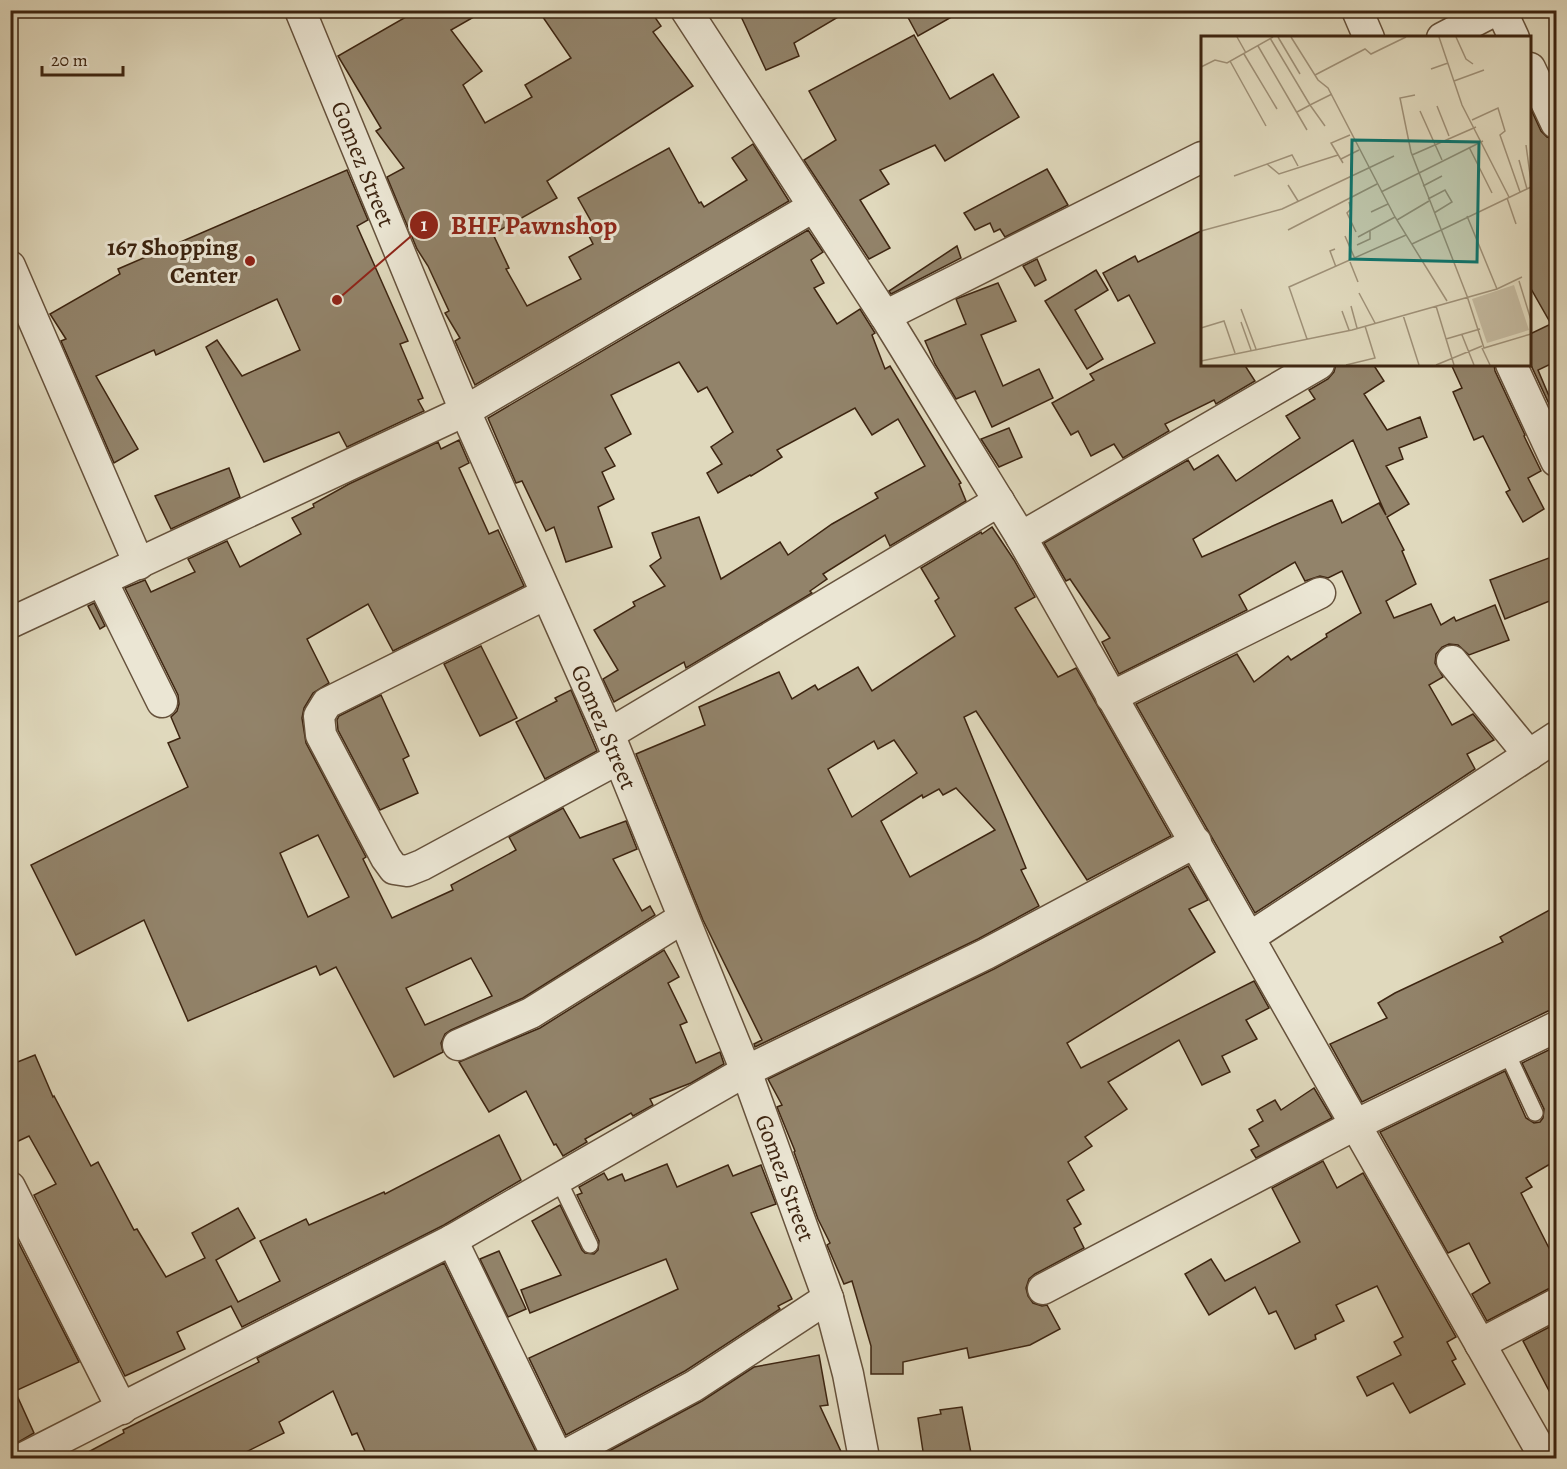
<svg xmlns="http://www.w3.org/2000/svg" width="1567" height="1469" font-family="Alegreya,serif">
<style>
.building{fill:#92836a;stroke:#3d2511;stroke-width:1.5;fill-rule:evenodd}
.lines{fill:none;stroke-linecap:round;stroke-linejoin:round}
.service-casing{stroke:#66523c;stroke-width:18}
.minor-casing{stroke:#66523c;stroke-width:33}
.service{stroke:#ebe6d4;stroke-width:15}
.minor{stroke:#ebe6d4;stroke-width:30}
.poi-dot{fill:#8f2418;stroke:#ebe6d4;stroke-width:2}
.labels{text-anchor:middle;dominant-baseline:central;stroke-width:6;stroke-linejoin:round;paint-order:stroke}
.street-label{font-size:24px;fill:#3d2511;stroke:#ebe6d4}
.poi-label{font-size:24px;font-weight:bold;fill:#3d2511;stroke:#ebe6d4;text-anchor:end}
.inset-road{fill:none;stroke:#9f9178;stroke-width:1.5}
.view{fill:#0f766e;fill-opacity:0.15;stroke:#0f766e;stroke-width:3}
.inset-edge{fill:none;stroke:#3d2511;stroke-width:3}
.leader{fill:none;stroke:#8f2418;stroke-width:2}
.callout-dot{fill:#8f2418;stroke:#ebe6d4;stroke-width:2}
.mark-label{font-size:18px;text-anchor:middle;font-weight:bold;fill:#fff}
.callout-label{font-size:26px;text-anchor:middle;font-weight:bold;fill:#8f2418;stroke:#ebe6d4;stroke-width:6;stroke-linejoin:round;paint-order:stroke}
</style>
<rect width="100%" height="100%" fill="#e0d9bd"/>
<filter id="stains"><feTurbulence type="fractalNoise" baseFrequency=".00333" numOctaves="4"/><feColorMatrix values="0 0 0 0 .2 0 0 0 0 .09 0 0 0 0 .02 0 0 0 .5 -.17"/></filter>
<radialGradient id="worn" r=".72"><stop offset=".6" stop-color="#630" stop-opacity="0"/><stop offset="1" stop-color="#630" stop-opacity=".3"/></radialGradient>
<g class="building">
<polygon points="418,10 486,10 451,30 482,71 463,85 485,123 532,97 525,85 571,58 538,10 650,10 661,26 653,32 693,86 547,181 557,198 493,234 509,268 506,269 527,306 581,279 569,257 593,244 588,234 596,230 578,198 669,148 699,203 701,202 704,207 747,180 732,158 753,144 789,201 475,385 455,341 460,338 445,313 449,311 428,266 417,249 387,177 404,168 376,131 381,128 338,56"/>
<polygon points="738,10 850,10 794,43 799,56 766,70"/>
<polygon points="904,10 964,10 918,36"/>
<polygon points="914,35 950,99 993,74 1019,117 945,161 935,145 880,170 889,184 860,200 890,248 869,259 804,160 836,140 809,91"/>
<polygon points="1530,107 1541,131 1547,137 1557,140 1557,361 1538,370 1557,415 1557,421 1530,363 1530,334 1551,324 1530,287"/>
<polygon points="1047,169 1068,205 1005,237 1000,229 994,232 990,223 975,230 964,213"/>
<polygon points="347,170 368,220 357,226 408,341 400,344 423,398 418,400 424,411 347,447 339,432 264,462 206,347 217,340 242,376 300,350 277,299 156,355 154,350 96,376 138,449 114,463 61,341 66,339 50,314 120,274 118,269"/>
<polygon points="808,230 823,252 811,260 824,283 814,288 837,324 860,309 875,333 872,335 885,369 890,366 961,483 959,484 966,501 890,546 885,535 823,574 827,579 810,591 812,593 686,668 684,662 614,702 603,679 618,670 594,630 635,606 633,602 665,586 650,566 661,558 652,533 699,517 721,579 780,542 788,555 832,524 878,498 875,493 925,466 898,419 872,435 855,408 777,450 782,457 751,476 750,475 718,493 707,473 722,464 711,447 733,432 707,387 698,392 679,362 611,395 631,434 605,448 615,466 602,472 614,499 598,507 612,547 566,562 554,527 546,531 522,481 516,483 488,418"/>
<polygon points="1203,230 1203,364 1244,364 1255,381 1216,404 1214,400 1165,424 1169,431 1123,458 1114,444 1091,456 1078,431 1071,435 1052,403 1094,380 1090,374 1155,343 1129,295 1118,301 1103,273 1135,256 1138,262"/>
<polygon points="957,246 961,258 891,294 889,291"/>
<polygon points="1037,259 1046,280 1035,286 1023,266"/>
<polygon points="1096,270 1108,290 1075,310 1103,359 1087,369 1045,301"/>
<polygon points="998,283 1016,321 981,335 1003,386 1039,369 1053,398 992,427 975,391 956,399 935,364 925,341 966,324 956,299"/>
<path d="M1336 364H1373L1384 381 1364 394 1387 430 1420 417 1427 437 1399 448 1403 459 1386 466 1409 504 1387 517 1404 550 1402 551 1416 584 1386 601 1394 618 1431 604 1441 625 1454 617 1456 621 1495 605 1509 640 1469 655 1458 645 1449 644 1442 647 1436 654 1435 663 1443 677 1429 685 1452 725 1473 714 1494 740 1467 754 1475 769 1255 913 1136 704 1237 654 1254 682 1288 656 1291 660 1327 637 1326 634 1361 613 1342 571 1328 578 1320 576 1305 581 1295 562 1239 595 1247 610 1119 674 1102 642 1110 638 1070 579 1066 581 1044 543 1188 460 1194 470 1218 455 1236 481 1300 438 1286 416 1315 399 1309 390 1328 379 1334 372ZM1353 440 1386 515 1379 503 1342 523 1332 500 1202 557 1193 539Z"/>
<polygon points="1451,364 1494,364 1495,371 1525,435 1524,436 1541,471 1528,478 1544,509 1523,522 1506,492 1510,490 1483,436 1474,440 1453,392 1462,388"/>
<polygon points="1009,428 1022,457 999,467 981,439"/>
<path d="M459 440 469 463 459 468 489 534 498 530 524 586 393 651 368 604 307 639 329 683 313 693 304 708 302 718 306 743 366 857 363 859 392 918 453 890 451 885 516 850 509 837 563 808 580 838 626 821 637 849 613 859 642 911 650 906 655 915 523 998 451 1030 445 1034 441 1043 443 1052 394 1077 336 967 320 975 316 966 188 1021 144 920 76 955 31 865 188 787 168 743 180 738 171 717 177 711 179 704 178 695 125 588 145 580 151 592 195 572 188 559 227 541 240 567 301 534 292 518 314 507 313 504 349 484 438 442 441 449ZM318 835 349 897 308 917 280 853ZM471 958 492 996 425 1025 406 988Z"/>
<polygon points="229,468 240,497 171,529 155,496"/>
<path d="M992 527 1014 560 1035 597 1015 608 1058 677 1076 668 1171 836 1087 880 976 711 964 717 1026 868 1021 870 1039 906 978 939 755 1047 754 1044 762 1040 703 920 636 754 705 725 699 707 779 672 792 699 815 685 818 690 858 667 872 691 955 636 935 601 939 598 921 568 981 532 982 534ZM894 740 917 773 852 817 828 769 874 741 878 749ZM956 788 995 830 910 877 881 821 922 795 923 798 939 789 943 795Z"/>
<polygon points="1557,555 1557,598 1505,619 1490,580"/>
<polygon points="94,603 105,626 100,629 88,606"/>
<polygon points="481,646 517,718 480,736 444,664"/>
<polygon points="571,690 597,751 545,779 516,722 557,701 555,698"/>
<polygon points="381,695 409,756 403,759 418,793 380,810 338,730 337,720 339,716"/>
<polygon points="1188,866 1208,900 1189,909 1215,952 1067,1043 1081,1068 1254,981 1269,1008 1246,1020 1257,1039 1222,1056 1230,1072 1202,1085 1179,1040 1108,1082 1127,1109 1085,1137 1092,1146 1068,1162 1084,1190 1067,1200 1081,1224 1074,1228 1084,1248 1035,1274 1029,1279 1026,1288 1028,1296 1033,1303 1042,1306 1047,1305 1060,1329 1030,1345 969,1358 967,1348 903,1362 903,1374 871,1374 871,1346 852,1281 844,1284 830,1252 827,1245 830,1243 818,1219 794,1152 795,1151 777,1107 782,1105 768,1079 994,969"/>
<polygon points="1557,906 1557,1010 1548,1011 1362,1102 1330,1044 1387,1018 1378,1003 1395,993 1503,942 1500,937"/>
<polygon points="664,950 679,977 668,983 687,1022 680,1025 696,1063 720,1052 724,1064 691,1083 650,1099 653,1105 633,1116 631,1113 585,1139 587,1142 563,1156 556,1144 554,1145 526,1091 489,1112 459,1062 540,1028"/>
<polygon points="1557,1046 1557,1160 1526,1178 1532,1187 1521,1193 1550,1250 1557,1246 1557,1287 1548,1289 1487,1321 1472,1294 1490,1283 1469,1243 1448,1253 1380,1132 1505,1071 1526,1118 1534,1123 1540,1122 1543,1118 1544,1109 1522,1063"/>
<polygon points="35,1055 53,1097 54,1096 91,1166 98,1162 134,1230 137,1229 166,1277 205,1258 192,1233 238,1208 255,1238 216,1260 238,1302 280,1281 260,1241 306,1219 309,1225 384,1192 385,1194 499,1135 521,1180 444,1225 242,1327 231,1306 177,1332 185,1349 125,1376 34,1195 56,1184 29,1136 10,1145 10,1065"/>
<polygon points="1314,1088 1332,1118 1256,1158 1251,1150 1259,1146 1249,1129 1263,1121 1257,1110 1275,1100 1281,1110"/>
<polygon points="1323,1161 1337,1188 1363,1173 1456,1337 1447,1342 1456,1359 1452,1361 1465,1384 1410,1413 1393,1383 1367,1396 1357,1377 1401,1355 1394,1342 1403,1337 1377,1286 1336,1305 1344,1321 1315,1335 1316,1339 1295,1349 1276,1311 1269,1314 1255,1287 1209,1315 1185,1274 1211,1259 1225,1281 1300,1242 1272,1188"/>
<polygon points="667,1164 677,1187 728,1165 733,1176 761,1165 776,1204 751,1213 792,1299 778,1306 780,1309 685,1371 566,1435 529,1358 678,1289 666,1259 530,1313 521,1290 561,1275 532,1221 560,1205 582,1250 585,1253 594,1254 598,1250 599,1241 577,1195 582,1193 579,1187 604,1173 608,1180 622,1174 625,1181"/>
<polygon points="10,1226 79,1362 15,1391 34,1433 10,1447"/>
<polygon points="499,1251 526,1309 508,1317 480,1259"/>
<polygon points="444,1263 539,1458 368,1458 357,1433 352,1435 333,1391 279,1422 284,1433 234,1458 77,1458 124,1433 123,1430 259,1362 257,1358"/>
<polygon points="1557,1323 1557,1406 1523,1341"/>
<polygon points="819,1355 828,1405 820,1406 844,1458 596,1458 702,1401 754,1367"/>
<polygon points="962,1407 972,1458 924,1458 918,1418 941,1414 940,1410"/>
</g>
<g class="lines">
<defs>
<g id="service">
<polyline points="1506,1051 1535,1113"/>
<polyline points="558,1179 590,1245"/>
</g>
<g id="minor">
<polyline points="300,10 465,411 609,734 746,1071 828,1298 848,1374 864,1458"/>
<polyline points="686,10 885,316 1021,537 1545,1458"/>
<polyline points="1357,10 1369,38"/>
<polyline points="1501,10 1514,38"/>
<polyline points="1442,38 1496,10"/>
<polyline points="1530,68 1556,123"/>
<polyline points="10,266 139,564"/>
<polyline points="885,316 1202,157"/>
<polyline points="1511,364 1556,461"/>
<polyline points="1021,537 1319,364"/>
<polyline points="102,581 162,702"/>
<polyline points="546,594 327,703 319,716 321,735 386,858 394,869 407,871 422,865 618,759"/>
<polyline points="10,623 465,411 813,207"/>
<polyline points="1452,661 1529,755"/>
<polyline points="1111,697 1320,593"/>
<polyline points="609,734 999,501"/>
<polyline points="1250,937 1556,737"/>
<polyline points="458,1045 531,1013 683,918"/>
<polyline points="10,1187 122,1409"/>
<polyline points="452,1240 558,1458"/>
<polyline points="1043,1289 1355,1125 1556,1027"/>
<polyline points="1480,1344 1556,1304"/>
<polyline points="23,1458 452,1240 746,1071 986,954 1196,842"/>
<polyline points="560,1458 694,1386 828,1298"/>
</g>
</defs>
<use href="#service" class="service-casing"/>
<use href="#minor" class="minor-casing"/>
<use href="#service" class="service"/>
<use href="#minor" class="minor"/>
</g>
<circle class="poi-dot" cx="250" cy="261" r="6"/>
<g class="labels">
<g class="street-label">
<text transform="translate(363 164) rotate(68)">Gomez Street</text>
<text transform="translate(604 727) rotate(67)">Gomez Street</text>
<text transform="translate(785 1178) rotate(70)">Gomez Street</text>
</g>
<g class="poi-label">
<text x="238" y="247">167 Shopping<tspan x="238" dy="28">Center</tspan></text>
</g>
</g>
<g transform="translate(1201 36)">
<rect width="330" height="330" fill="#e0d9bd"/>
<path d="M313 249 328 294 286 307 271 263Z" fill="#c4baa0"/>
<path class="inset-road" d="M36 1 45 17M77 1 99 38M90 1 117 44 127 52 194 181 246 265M238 1 261 69 308 161M255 1 265 23 272 28M69 2 109 69 131 58M57 10 106 94M43 18 76 73M29 25 65 90M0 31 14 24 26 27 72 1M230 33 247 27M114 39 164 13 170 18 205 1M253 45 283 34M214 59 199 62 210 116 266 260M236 70 248 100M219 75 241 124M96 76 109 69 124 90M271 84 297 72 304 95 299 99 319 156M325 109 330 146M268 111 291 157M211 119 275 91M140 123 158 114M318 124 326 153M142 127 130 107 149 99M66 128 78 138 137 119M33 140 91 119 97 130M87 149 97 165M222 150 241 140M180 156 282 105M306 162 315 188M227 163 244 154 251 166 233 177M148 166 150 173 146 177 155 196M170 176 187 168M266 180 296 253M196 184 228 165M87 194 176 148M0 195 81 173 193 120M144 200 154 223M157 201 194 181M211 208 330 151M156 209 169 203V194M134 213 129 215 135 231M149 226 157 246M318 245 330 284M158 257 174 287M266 260 283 312 330 298M150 270 156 292M235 270 253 329M40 273 55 313M141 275 148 294M202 279 218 329M40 286 50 314M0 292 23 285 34 317M261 299 273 329M106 303 88 251 205 199M245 303 279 293M281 312 289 329M0 325 151 294 296 253 321 241M145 329 174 322 164 290M235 329 281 310"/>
<path class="view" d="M151 104 278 106 276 226 149 223Z"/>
<rect width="330" height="330" class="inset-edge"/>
</g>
<path class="leader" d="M337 300L424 225"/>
<g class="callout-dot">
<circle cx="337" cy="300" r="6"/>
<circle cx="424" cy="225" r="15"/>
</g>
<g class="mark-label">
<text x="424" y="231">1</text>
</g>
<g class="callout-label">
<text x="534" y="234">BHF Pawnshop</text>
</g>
<rect width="1567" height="1469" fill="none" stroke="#e0d9bd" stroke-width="36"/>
<rect x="12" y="12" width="1543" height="1445" fill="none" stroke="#3d2511" stroke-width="3"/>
<rect x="18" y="18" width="1531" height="1433" fill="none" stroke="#3d2511" stroke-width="1.5"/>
<path d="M42 66v9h81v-9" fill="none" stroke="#3d2511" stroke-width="3"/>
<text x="51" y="66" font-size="18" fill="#3d2511" stroke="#ebe6d4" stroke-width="4.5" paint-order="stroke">20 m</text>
<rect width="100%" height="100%" filter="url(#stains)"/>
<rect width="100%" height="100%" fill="url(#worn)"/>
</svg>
